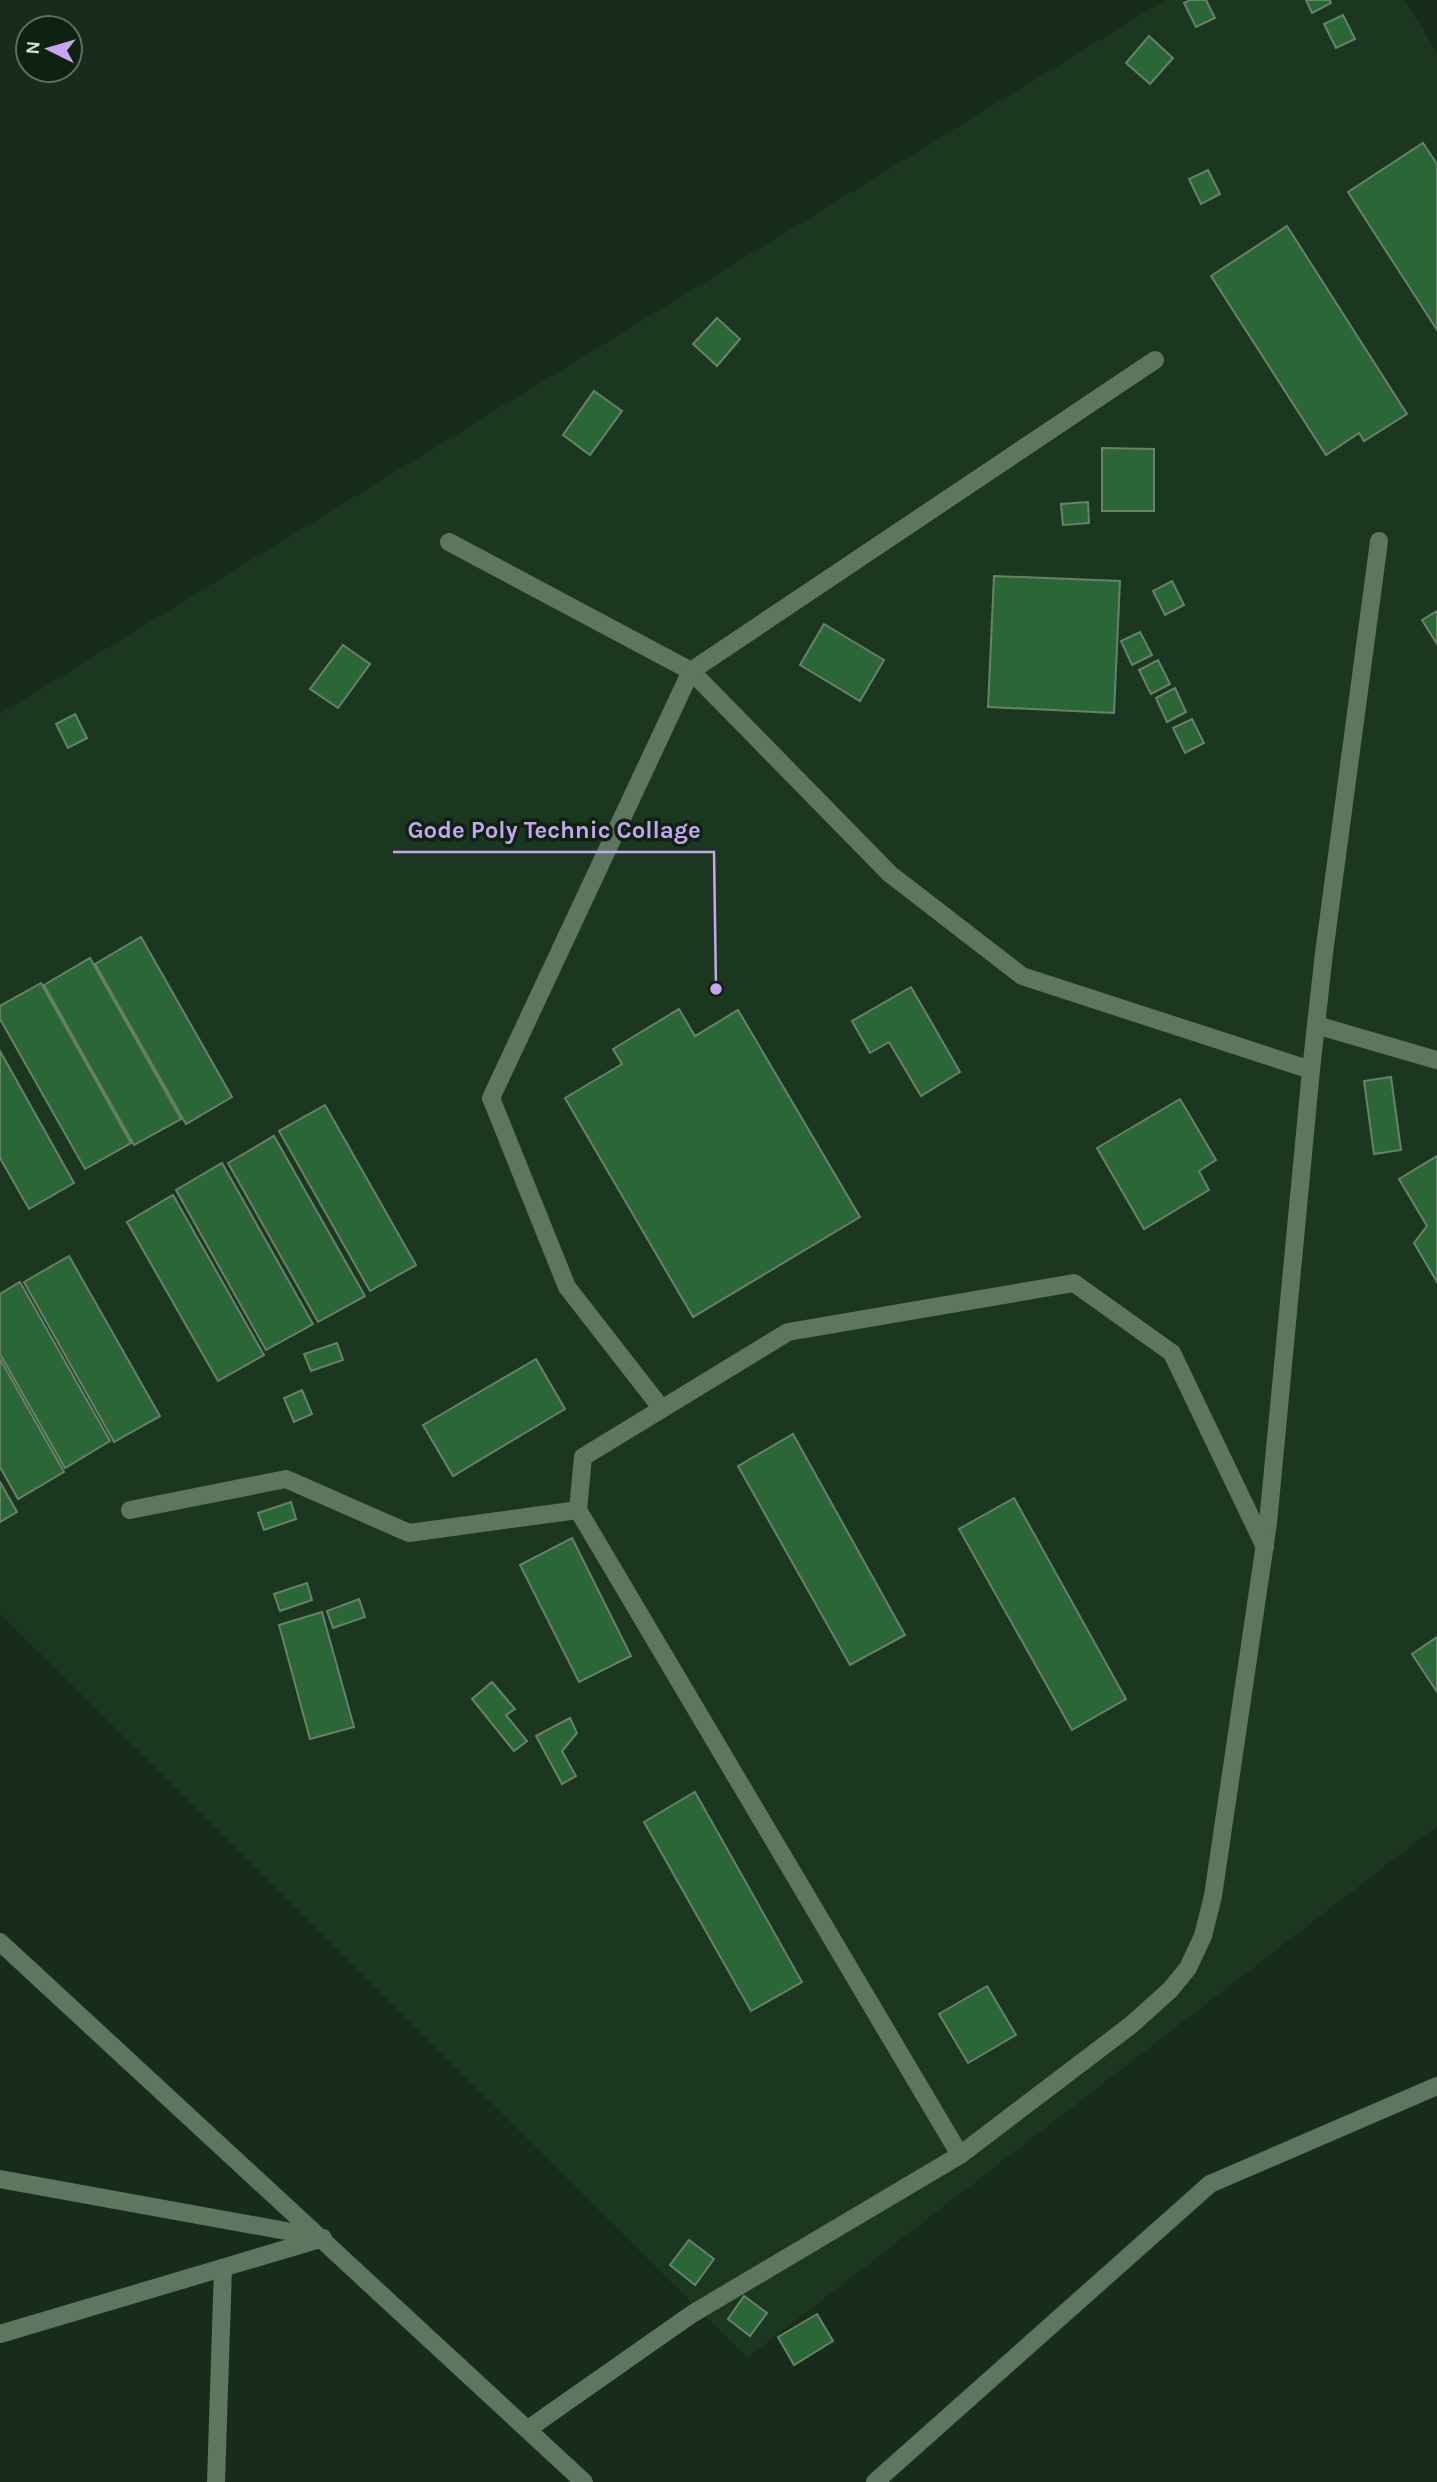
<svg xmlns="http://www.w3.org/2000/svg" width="1437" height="2482" font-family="Karla,sans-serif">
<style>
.built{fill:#1c3720}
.building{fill:#2b6636;stroke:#69816b;stroke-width:2}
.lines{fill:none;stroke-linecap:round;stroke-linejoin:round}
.minor{stroke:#5e7560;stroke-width:18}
.leader{fill:none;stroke:#c8a6ef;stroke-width:2.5}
.callout-dot{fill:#c8a6ef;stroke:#0d2211;stroke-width:2.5}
.callout-label{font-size:24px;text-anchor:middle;font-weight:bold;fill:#c8a6ef;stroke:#0d2211;stroke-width:7;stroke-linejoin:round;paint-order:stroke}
</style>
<rect width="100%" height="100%" fill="#172c1a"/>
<polygon class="built" points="1165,0 1405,0 1437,53 1437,1826 747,2358 0,1613 0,714"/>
<g class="building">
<polygon points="1190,0 1206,0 1215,18 1196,27 1184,3"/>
<polygon points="1306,0 1330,0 1331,3 1312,13"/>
<polygon points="1343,15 1355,39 1336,48 1324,24"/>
<polygon points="1149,36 1173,58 1150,84 1126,63"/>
<polygon points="1423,143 1437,164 1437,330 1348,192"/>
<polygon points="1208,170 1220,194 1201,204 1189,179"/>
<polygon points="1287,226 1407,414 1364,441 1359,433 1326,455 1211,276"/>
<polygon points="717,318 740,339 717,366 693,344"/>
<polygon points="594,391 622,411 590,455 563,435"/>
<polygon points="1102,448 1154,449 1154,511 1102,511"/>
<polygon points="1088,502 1089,523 1063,525 1061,504"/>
<polygon points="994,576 1120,581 1114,713 988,707"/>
<polygon points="1172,581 1184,605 1165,615 1153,591"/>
<polygon points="1437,611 1437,644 1422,620"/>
<polygon points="824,624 884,660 860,701 800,665"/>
<polygon points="1140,632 1152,655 1132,665 1121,641"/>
<polygon points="343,645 370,664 338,708 310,689"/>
<polygon points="1158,660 1170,684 1151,694 1139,670"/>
<polygon points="1175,688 1186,712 1167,722 1156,698"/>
<polygon points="75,714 87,738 68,748 56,724"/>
<polygon points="1192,719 1204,743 1185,753 1173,728"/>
<polygon points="141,937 232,1097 186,1124 95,964"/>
<polygon points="90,958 181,1119 134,1145 44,985"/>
<polygon points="41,983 131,1143 85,1169 0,1019 0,1006"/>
<polygon points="911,987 960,1072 921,1096 889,1042 870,1053 852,1021"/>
<polygon points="679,1009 695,1036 738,1010 860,1217 693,1317 565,1098 622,1064 613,1049"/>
<polygon points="0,1051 74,1183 29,1209 0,1158"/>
<polygon points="1391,1077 1401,1150 1374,1154 1364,1081"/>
<polygon points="1180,1099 1216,1160 1199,1171 1209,1190 1144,1229 1097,1148"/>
<polygon points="325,1105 416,1265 370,1291 279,1131"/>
<polygon points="274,1136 365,1296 318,1322 228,1163"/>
<polygon points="1437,1156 1437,1282 1414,1243 1427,1226 1399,1179"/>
<polygon points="222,1163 313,1324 266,1350 176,1190"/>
<polygon points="173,1195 264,1355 218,1381 127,1222"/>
<polygon points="69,1256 160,1416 114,1442 24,1282"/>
<polygon points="20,1282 110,1441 65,1468 0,1354 0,1294"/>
<polygon points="337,1343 343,1360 311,1371 304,1354"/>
<polygon points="0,1359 64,1472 18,1499 0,1467"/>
<polygon points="536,1359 565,1409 453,1476 423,1425"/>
<polygon points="302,1390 312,1414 294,1422 284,1398"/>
<polygon points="793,1434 905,1635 850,1665 738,1466"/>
<polygon points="0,1482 17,1512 0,1522"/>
<polygon points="1014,1498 1126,1699 1072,1730 959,1529"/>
<polygon points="291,1502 296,1519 264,1530 258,1513"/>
<polygon points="572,1538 631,1656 579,1682 520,1565"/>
<polygon points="307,1583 312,1600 280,1611 274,1594"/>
<polygon points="359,1599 365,1617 333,1628 327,1611"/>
<polygon points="322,1612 354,1727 310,1739 279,1625"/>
<polygon points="1437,1637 1437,1692 1412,1654"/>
<polygon points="492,1682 515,1709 506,1715 527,1741 514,1751 472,1699"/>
<polygon points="570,1718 577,1733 562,1751 576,1776 562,1784 536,1736"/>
<polygon points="695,1792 802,1982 751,2011 644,1822"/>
<polygon points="987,1986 1016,2035 968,2063 939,2014"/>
<polygon points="689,2240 714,2259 695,2285 670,2265"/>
<polygon points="744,2296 767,2313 750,2336 728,2319"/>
<polygon points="817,2314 833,2341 794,2365 778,2337"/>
</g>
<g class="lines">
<g class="minor">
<polyline points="449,542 691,671 890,874 1022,976 1311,1070 1268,1523 1213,1896 1203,1936 1188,1968 1170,1990 1131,2025 960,2155 692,2314 528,2429"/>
<polyline points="1316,1025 1437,1060"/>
<polyline points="1311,1070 1324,953 1379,541"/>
<polyline points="662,1409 567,1287 491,1098 691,671 1155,360"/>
<polyline points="130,1510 286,1479 409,1533 578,1510"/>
<polyline points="0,1942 584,2482"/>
<polyline points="960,2155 578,1510 583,1457 788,1332 1074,1283 1172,1353 1265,1547"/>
<polyline points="0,2179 319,2237"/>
<polyline points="0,2334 323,2238"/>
<polyline points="216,2482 223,2268"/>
<polyline points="875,2482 1210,2184 1437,2086"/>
</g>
</g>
<path class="leader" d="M716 989L714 852H393"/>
<circle class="callout-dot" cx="716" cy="989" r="7"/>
<g class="callout-label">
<text x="554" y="838">Gode Poly Technic Collage</text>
</g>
<g transform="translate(49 49) rotate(275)"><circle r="33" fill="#0d2211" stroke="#5e7061" stroke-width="2"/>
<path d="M0-5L12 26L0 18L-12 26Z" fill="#c8a6ef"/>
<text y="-10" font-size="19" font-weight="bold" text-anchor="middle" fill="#d7e4d8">N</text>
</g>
</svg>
